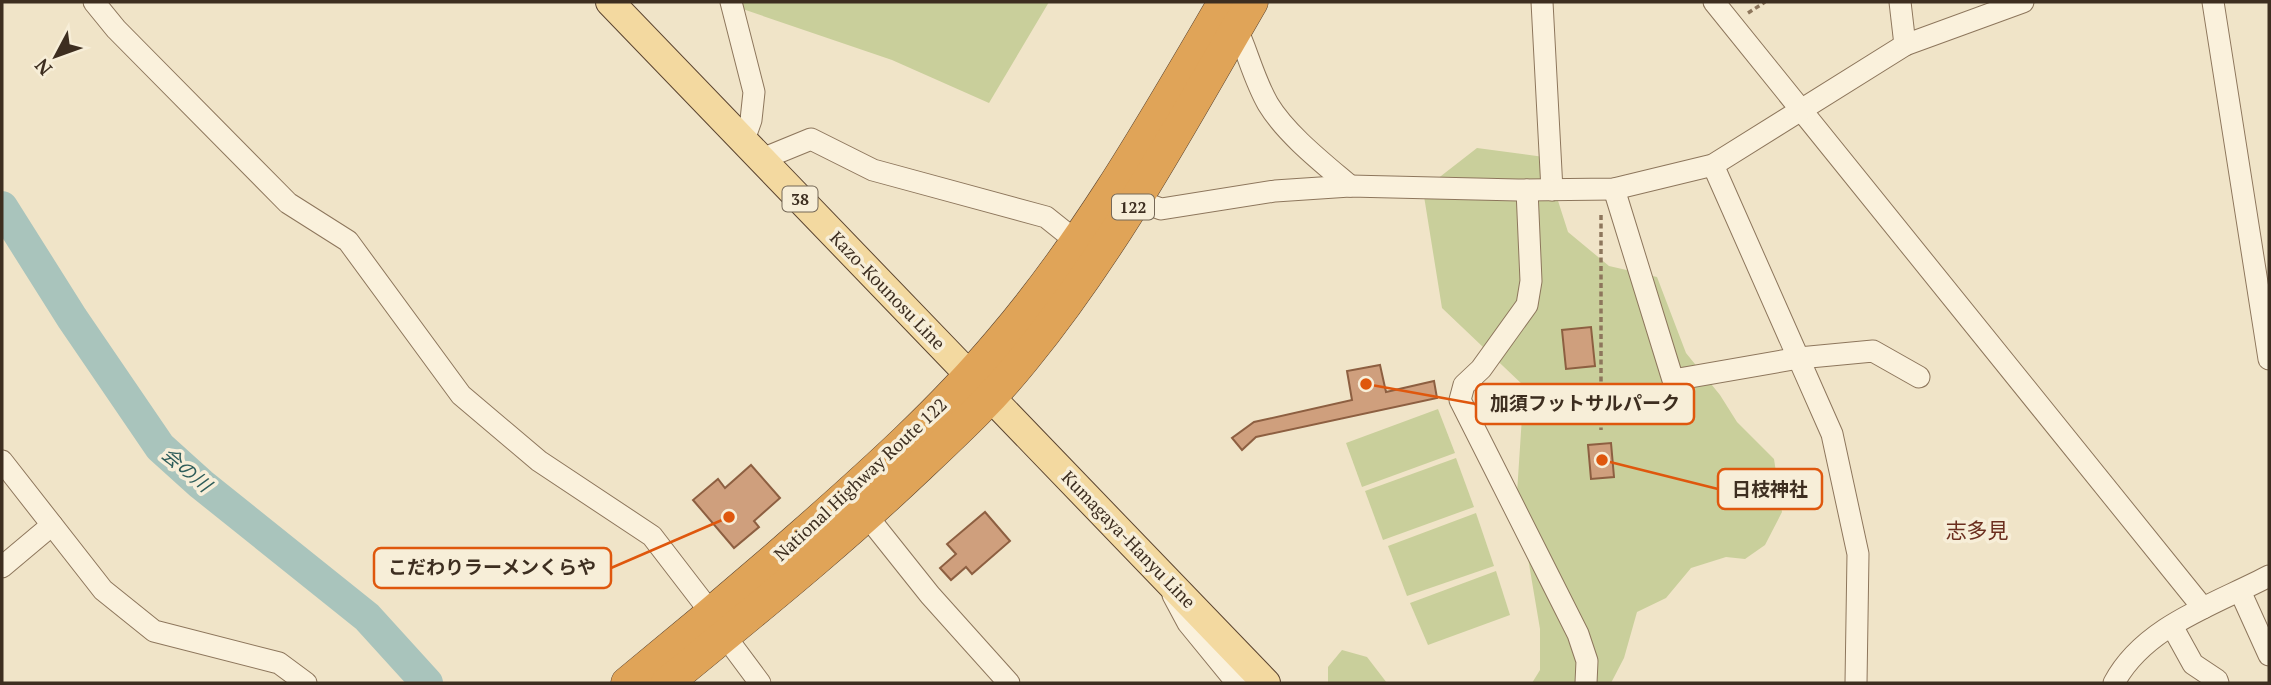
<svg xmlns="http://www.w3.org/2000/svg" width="2271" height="685" font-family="'PT Serif','Noto Sans JP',serif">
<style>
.green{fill:#c9cf9b}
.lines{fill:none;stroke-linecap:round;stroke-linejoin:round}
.river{stroke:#a9c4bc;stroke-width:32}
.building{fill:#cf9f7d;stroke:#8d5f41;stroke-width:2}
.minor-casing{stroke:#8d765c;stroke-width:23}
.major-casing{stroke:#5b4430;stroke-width:30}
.highway-casing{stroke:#5b4430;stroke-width:33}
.path{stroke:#8d765c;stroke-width:3.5;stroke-dasharray:5 3.5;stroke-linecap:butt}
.minor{stroke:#faf1dc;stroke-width:21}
.major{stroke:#f3d9a0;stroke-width:28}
.highway{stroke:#e0a458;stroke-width:32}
.labels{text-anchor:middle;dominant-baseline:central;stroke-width:7;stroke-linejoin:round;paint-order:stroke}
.shield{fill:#f7eed8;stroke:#756857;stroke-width:2}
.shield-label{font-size:16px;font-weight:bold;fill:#3d2e20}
.street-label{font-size:18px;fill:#3d2e20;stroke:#f7eed8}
.water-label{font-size:19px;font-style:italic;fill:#2f5d5a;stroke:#f7eed8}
.quarter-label{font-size:21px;fill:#6b2e1e;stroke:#f7eed8}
.leader{fill:none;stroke:#df570d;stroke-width:2.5}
.callout-dot{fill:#df570d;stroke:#f7eed8;stroke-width:2.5}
.callout{fill:#f7eed8;stroke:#df570d;stroke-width:2.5}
.callout-label{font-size:19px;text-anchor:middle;font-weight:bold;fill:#3d2e20}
</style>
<rect width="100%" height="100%" fill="#f0e4c8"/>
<g class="green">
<polygon points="722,2 1049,2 989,103 892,60"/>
<polygon points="1477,148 1544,157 1568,232 1609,266 1657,277 1686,353 1720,395 1737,422 1774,459 1782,512 1765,545 1745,559 1726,557 1691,568 1666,598 1637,612 1624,658 1611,683 1532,683 1540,670 1540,629 1517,493 1524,386 1442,308 1423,190"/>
<polygon points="1438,409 1455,453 1362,487 1346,443"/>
<polygon points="1456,458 1474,507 1383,540 1365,491"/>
<polygon points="1476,513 1494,566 1407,596 1388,546"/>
<polygon points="1496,571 1510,615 1428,645 1410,603"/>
<polygon points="1342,650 1367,657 1387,683 1328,683 1328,667"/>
</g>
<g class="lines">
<polyline class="river" points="2,207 72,318 160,447 201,484 367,617 427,683"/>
</g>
<g class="building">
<polygon points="1591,327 1595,366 1566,369 1562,330"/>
<polygon points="1380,365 1386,392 1434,381 1437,398 1256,437 1242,450 1232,438 1254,422 1352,400 1347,371"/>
<polygon points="1611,443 1614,477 1591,479 1588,445"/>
<polygon points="751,465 780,498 754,521 759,527 734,548 693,500 718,479 725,488"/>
<polygon points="985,512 1010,541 972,574 966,567 951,580 940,568 956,554 947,544"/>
</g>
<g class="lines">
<defs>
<g id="minor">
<polyline points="94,2 116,29 288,203 348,241 461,395 539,461 652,536 712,614"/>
<polyline points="731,2 754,92 751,120 744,140"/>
<polyline points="1542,2 1552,190"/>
<polyline points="1714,2 2203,608"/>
<polyline points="1900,2 1905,45"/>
<polyline points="2213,2 2269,359"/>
<path d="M1234 23C1247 49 1253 78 1268 104 1286 134 1323 163 1350 186"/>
<polyline points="762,159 811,139 873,170 1046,217 1076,241"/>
<polyline points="1713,165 1832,434 1858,554 1856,683"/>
<polyline points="1614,189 1673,380 1799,358 1873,351 1919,377"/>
<polyline points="1527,190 1531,281 1527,305 1481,369 1464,385 1460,400 1578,634 1587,661 1586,683"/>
<polyline points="1137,200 1161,209 1275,191 1350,186 1518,190 1614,189 1713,165 1905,45 2023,2"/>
<polyline points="2,461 103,590 154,631 279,663 306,683"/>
<polyline points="867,516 930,595 1009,683"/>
<polyline points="2,567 52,525"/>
<polyline points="2240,591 2269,655"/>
<polyline points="1173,595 1188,623 1237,683"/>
<polyline points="2172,626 2193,664 2217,680 2218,683"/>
<polyline points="725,636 760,683"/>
<path d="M2114 683C2144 626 2216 604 2269 576"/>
</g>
<polyline id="major" points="610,2 1266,683"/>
<g id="highway">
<path d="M627 683C687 634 746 584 804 533 873 472 941 411 1000 341 1088 238 1156 118 1224 2"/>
<path d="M667 683C752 613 837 545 917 469 954 434 992 399 1024 359 1114 249 1181 124 1252 2"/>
</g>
</defs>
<use href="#minor" class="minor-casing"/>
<use href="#major" class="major-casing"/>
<use href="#highway" class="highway-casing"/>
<g class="path">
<polyline points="1748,13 1765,2"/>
<polyline points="1601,215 1601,430"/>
</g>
<use href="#minor" class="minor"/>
<use href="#major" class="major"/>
<use href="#highway" class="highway"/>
</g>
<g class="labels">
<g class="shield">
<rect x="782.5" y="186.5" width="35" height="25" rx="5"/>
<rect x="1112" y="194.5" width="42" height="25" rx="5"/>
</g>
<g class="shield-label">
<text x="800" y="199">38</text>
<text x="1133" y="207">122</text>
</g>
<g class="street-label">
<text transform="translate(888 290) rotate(46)">Kazo-Kounosu Line</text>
<text transform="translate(860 479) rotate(-43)">National Highway Route 122</text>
<text transform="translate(1129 539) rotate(46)">Kumagaya-Hanyu Line</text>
</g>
<g class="water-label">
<text transform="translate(187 469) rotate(40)">会の川</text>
</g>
<g class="quarter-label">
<text x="1977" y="530">志多見</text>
</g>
</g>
<path class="leader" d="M1366 384L1476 404M1602 460L1718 489M729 517L611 568"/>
<g class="callout-dot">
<circle cx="1366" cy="384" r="7"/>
<circle cx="1602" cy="460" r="7"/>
<circle cx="729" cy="517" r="7"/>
</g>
<g class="callout">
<rect x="1476" y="384" width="218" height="40" rx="7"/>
<rect x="1718" y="469" width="104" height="40" rx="7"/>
<rect x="374" y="548" width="237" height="40" rx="7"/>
</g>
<g class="callout-label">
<text x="1585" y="410">加須フットサルパーク</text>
<text x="1770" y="496">日枝神社</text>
<text x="492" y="574">こだわりラーメンくらや</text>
</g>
<rect width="2271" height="685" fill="none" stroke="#3d2e20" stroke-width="7"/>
<g transform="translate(56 56) rotate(229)" stroke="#f7eed8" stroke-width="5" paint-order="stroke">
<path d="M0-5L12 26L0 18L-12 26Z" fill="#3d2e20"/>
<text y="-10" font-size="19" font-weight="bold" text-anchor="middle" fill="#3d2e20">N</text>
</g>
</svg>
